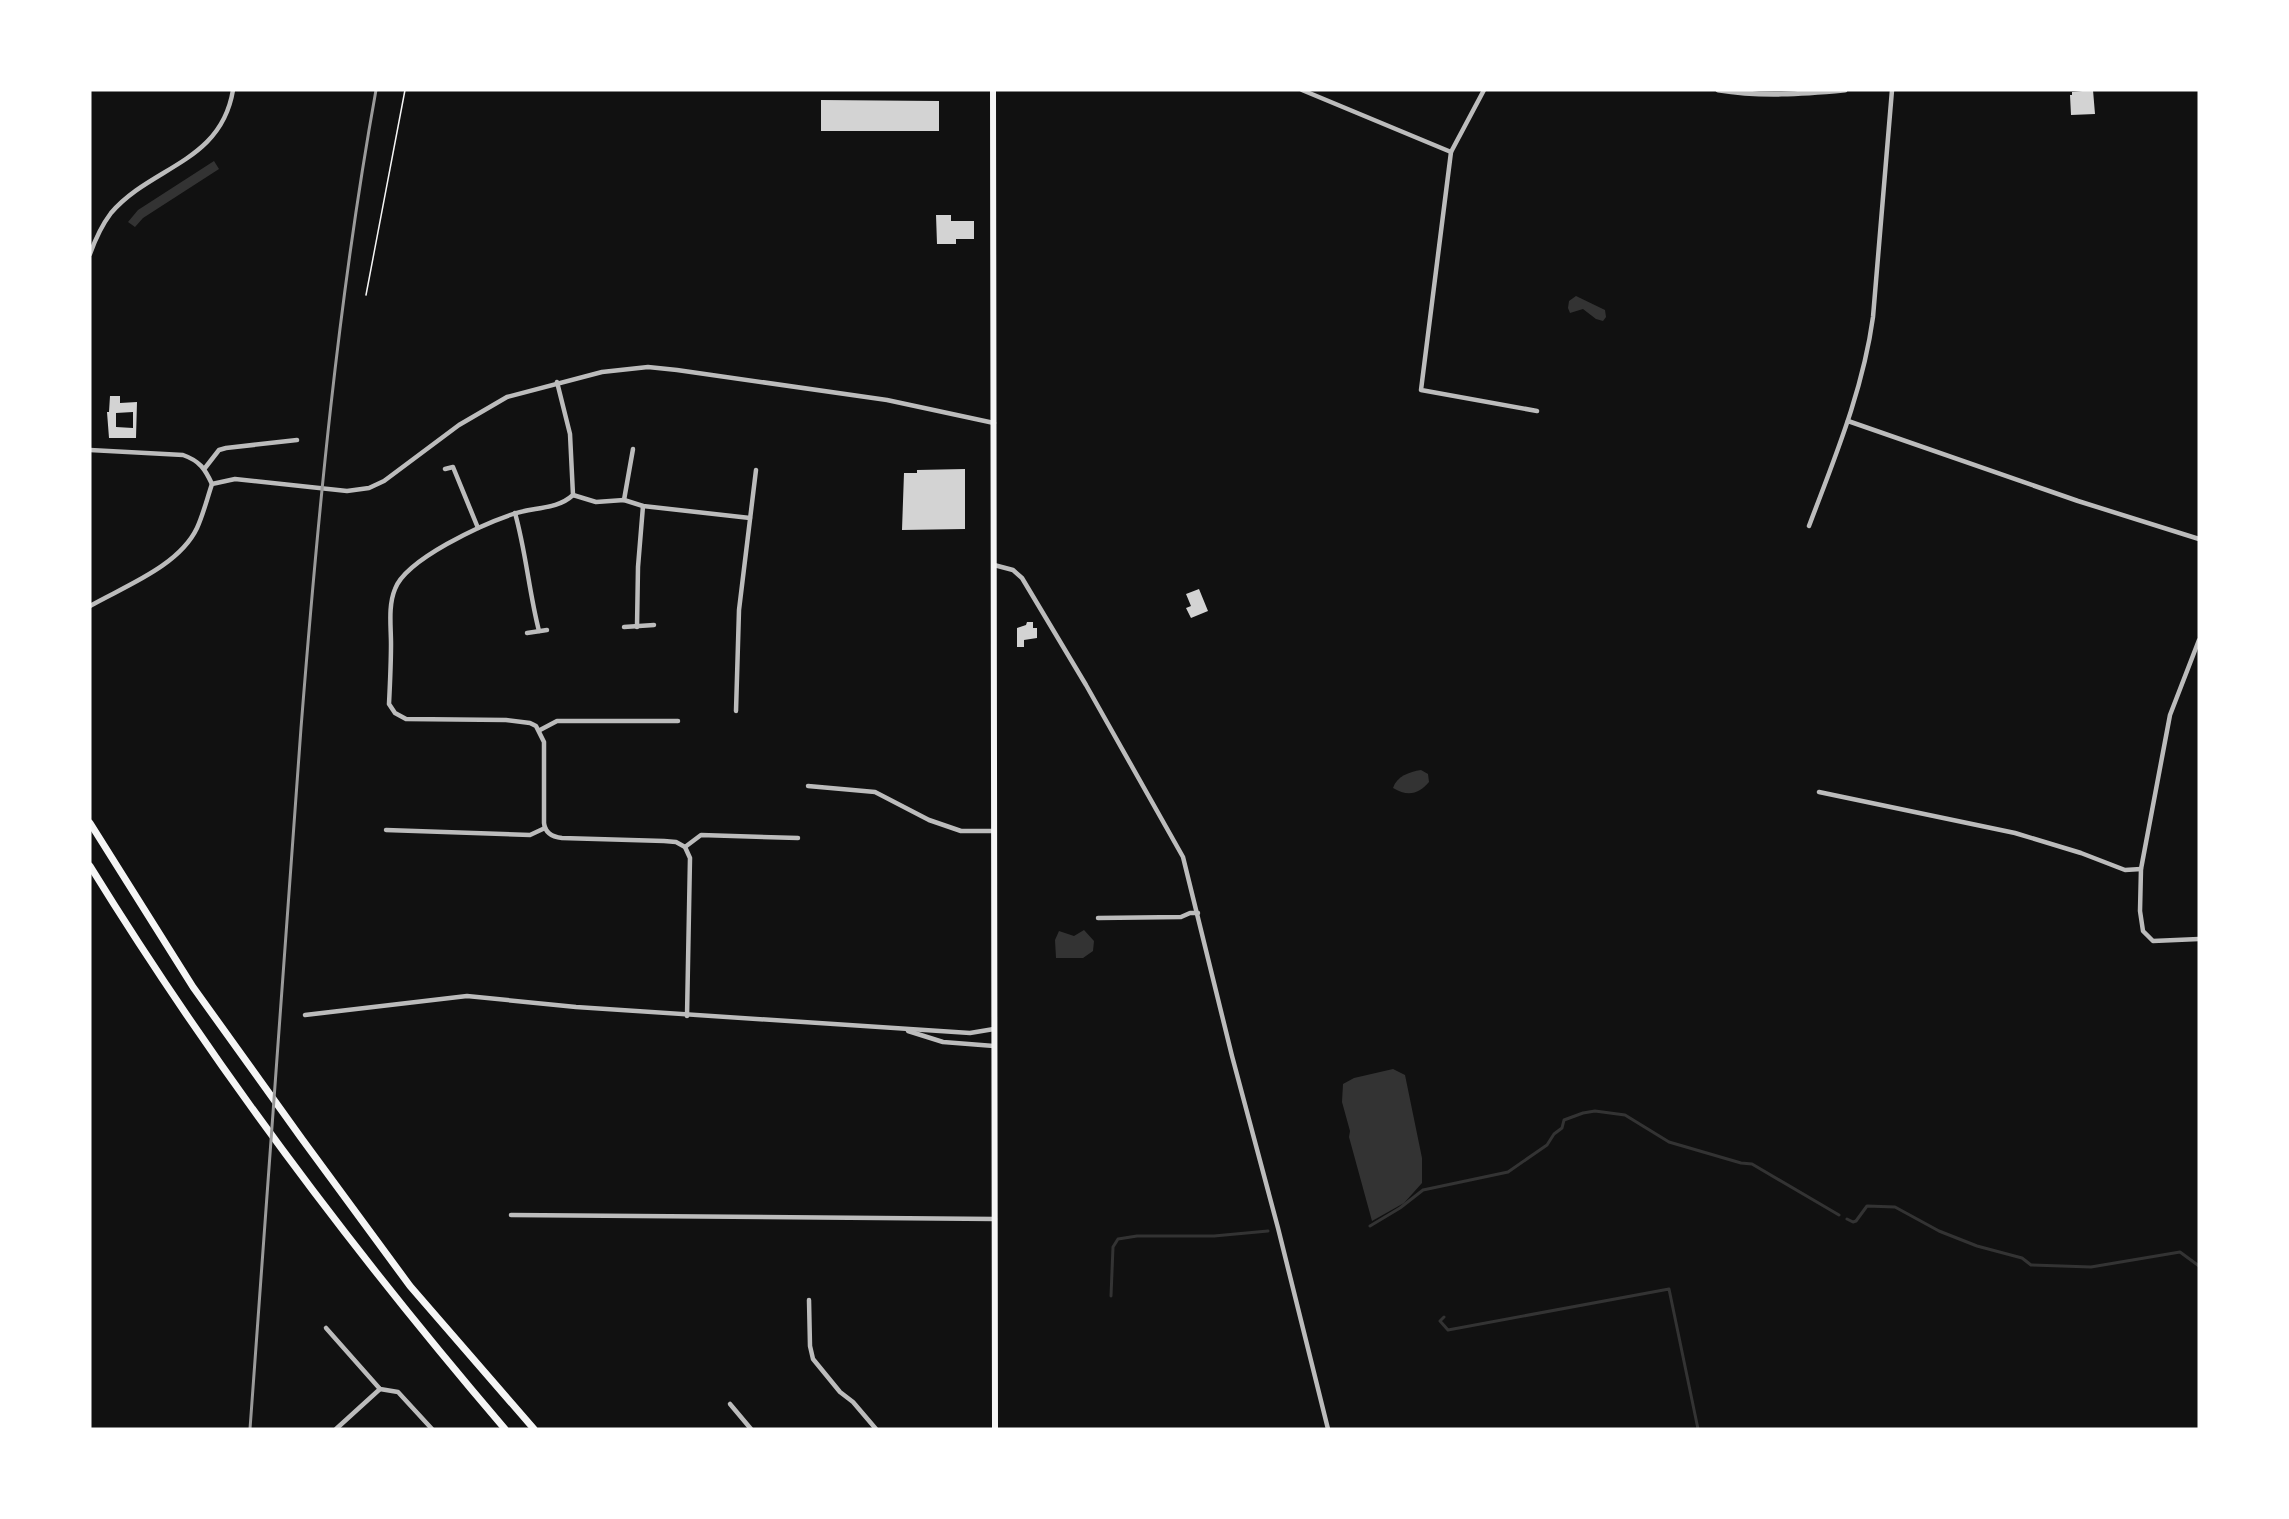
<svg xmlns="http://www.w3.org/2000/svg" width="2289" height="1519" font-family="Helvetica,sans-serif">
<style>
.water{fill:#333}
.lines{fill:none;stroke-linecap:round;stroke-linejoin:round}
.stream{stroke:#333;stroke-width:3}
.building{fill:#d3d3d3;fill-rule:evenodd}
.path{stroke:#f5f5f5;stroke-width:1.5}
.minor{stroke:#bcbcbc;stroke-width:4.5}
.tertiary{stroke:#bcbcbc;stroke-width:5}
.secondary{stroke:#f5f5f5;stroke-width:6}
.trunk{stroke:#f5f5f5;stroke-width:7}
.rail{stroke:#9a9a9a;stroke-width:3}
</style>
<rect width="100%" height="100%" fill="#111"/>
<g class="water">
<polygon points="214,161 219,169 143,218 135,227 128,222 138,210"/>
<polygon points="1576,296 1605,310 1606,317 1603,321 1596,319 1583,309 1570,313 1568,308 1569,301"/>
<path d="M1421 770 1428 774 1429 782C1419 794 1408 797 1393 788 1397 776 1409 772 1421 770Z"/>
<polygon points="1084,930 1094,941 1093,951 1083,958 1056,958 1055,940 1059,931 1074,936"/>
<polygon points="1393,1069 1405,1075 1422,1158 1422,1183 1404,1203 1372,1221 1349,1137 1350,1131 1342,1102 1343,1084 1354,1078"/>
</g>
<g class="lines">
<g class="stream">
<polyline points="1847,1219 1853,1222 1856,1221 1867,1206 1895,1207 1939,1231 1977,1246 2022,1258 2031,1265 2091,1267 2180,1252 2199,1266"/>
<polyline points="1370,1226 1400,1208 1423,1190 1508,1172 1547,1145 1554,1134 1562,1128 1564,1120 1583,1113 1595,1111 1625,1115 1669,1142 1741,1163 1752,1164 1839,1215"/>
<polyline points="1111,1296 1113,1247 1118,1239 1137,1236 1214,1236 1268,1231"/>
<polyline points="1444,1317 1440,1321 1448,1330 1669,1289 1698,1429"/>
</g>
</g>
<g class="building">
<polygon points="2093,90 2095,114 2071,115 2070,95 2072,95 2072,92"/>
<polygon points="821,100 939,101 939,131 821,131"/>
<polygon points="936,215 951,215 951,221 974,221 974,239 956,239 956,244 937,244"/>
<path d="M110 396H120V403L137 402 136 438H109L107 412H109ZM133 412V428L116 427V413Z"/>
<polygon points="965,469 965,529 902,530 904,473 917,473 917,470"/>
<polygon points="1199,589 1208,611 1191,618 1186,608 1191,606 1186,594"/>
<polygon points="1027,622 1033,622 1033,628 1037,628 1037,638 1024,640 1024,647 1017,647 1017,628 1026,625"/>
</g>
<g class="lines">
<polyline class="path" points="366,295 405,90"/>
<g class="minor">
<polyline points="1302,90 1451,152 1484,90"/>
<polyline points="1451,152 1421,390 1537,411"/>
<path d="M90 254C95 240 102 225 111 213 151 166 221 163 233 90"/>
<path d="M557 382 570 434 573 495C557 510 533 507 513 514 483 524 406 559 395 589 388 606 391 626 391 644 391 664 390 684 389 704L395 713 406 719 506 720 530 723 536 726 544 742V823C545 833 553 837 562 838L664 841 676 842 685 847 690 858 687 1016"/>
<polyline points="1848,421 2078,501 2199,539"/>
<path d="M90 450 183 455C200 461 205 469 212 484"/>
<polyline points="205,468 219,450 226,448 297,440"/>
<polyline points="445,469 453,467 478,528"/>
<polyline points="573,495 596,502 624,500 643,506 750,518"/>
<polyline points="624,500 633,449"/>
<path d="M515 513C526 552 529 592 539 631"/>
<path d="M1809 526C1835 457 1863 390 1873 317L1892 90"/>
<polyline points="994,565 1013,570 1022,578 1086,685 1183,857 1232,1056 1278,1228 1328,1429"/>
<path d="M90 606C125 586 179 566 197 528 203 515 207 499 212 484L235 479 347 491 369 488 384 481 459 425 507 397 602 372 648 367 677 370 887 400 994 423"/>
<polyline points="624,627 654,625"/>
<polyline points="637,627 638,567 643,506"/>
<polyline points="527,633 547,630"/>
<polyline points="2199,640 2170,715 2141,869 2140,911 2143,931 2153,941 2199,939"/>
<polyline points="736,711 739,610 756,470"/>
<polyline points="540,730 557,721 678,721"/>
<polyline points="808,786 875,792 929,820 961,831 994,831"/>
<polyline points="1819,792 2015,833 2081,853 2125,870 2141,869"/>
<polyline points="386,830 530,835 545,828"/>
<polyline points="685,847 701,835 798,838"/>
<polyline points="1098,918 1181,917 1190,913 1198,913"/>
<polyline points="305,1015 467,996 576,1007 970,1033 994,1029"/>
<polyline points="908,1031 943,1042 994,1046"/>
<polyline points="511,1215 995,1219"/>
<polyline points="809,1300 810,1346 813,1359 840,1392 853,1402 876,1429"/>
<polyline points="326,1328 380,1389 398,1392 432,1429"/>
<polyline points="730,1404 751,1429"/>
<polyline points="336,1429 380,1389"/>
</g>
<path class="tertiary" d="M1718 90C1761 97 1802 94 1845 90"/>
<polyline class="secondary" points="993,90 995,1429"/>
<g class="trunk">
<polyline points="90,823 193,987 302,1139 410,1286 534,1429"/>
<path d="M90 866C214 1067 352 1250 505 1429"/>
</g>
<path class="rail" d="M250 1429C267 1195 282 961 301 728 318 514 338 301 376 90"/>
</g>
<rect width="2289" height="1519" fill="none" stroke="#ffffff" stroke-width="183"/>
</svg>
